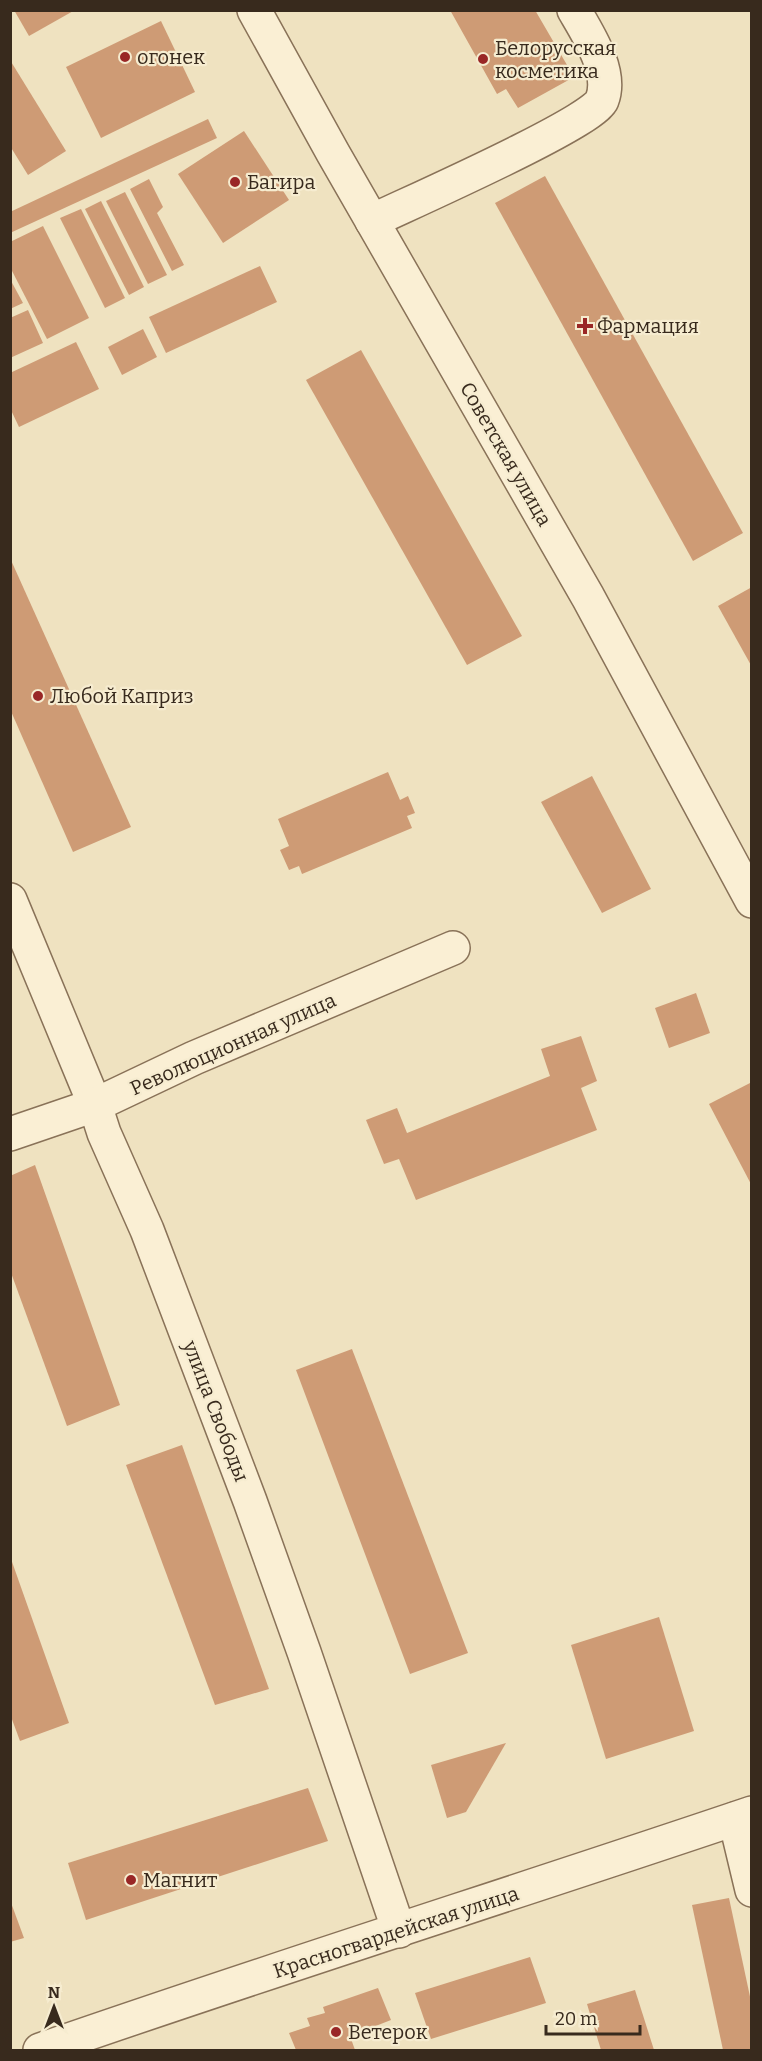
<svg xmlns="http://www.w3.org/2000/svg" width="762" height="2061" font-family="Bitter,serif">
<style>
.building{fill:#ce9b75}
.lines{fill:none;stroke-linecap:round;stroke-linejoin:round}
.minor-casing{stroke:#897258;stroke-width:36}
.minor{stroke:#faefd4;stroke-width:33}
.poi-dot{fill:#992726;stroke:#f6ecd0;stroke-width:2}
.labels{text-anchor:middle;dominant-baseline:central;stroke-width:4.5;stroke-linejoin:round;paint-order:stroke}
.poi-label{font-size:20px;fill:#382a1d;stroke:#f6ecd0;text-anchor:start}
.street-label{font-size:20px;fill:#382a1d;stroke:#f6ecd0}
</style>
<rect width="100%" height="100%" fill="#efe2c0"/>
<g class="building">
<polygon points="14,10 75,10 29,36"/>
<polygon points="450,10 535,10 574,77 518,108 506,89 497,94"/>
<polygon points="161,21 195,92 101,138 66,67"/>
<polygon points="10,60 66,151 28,175 10,146"/>
<polygon points="208,119 217,138 10,233 10,212"/>
<polygon points="244,131 289,200 223,243 178,174"/>
<polygon points="545,176 743,533 693,561 495,203"/>
<polygon points="149,179 163,207 157,213 184,265 172,271 130,189"/>
<polygon points="125,192 167,275 148,284 106,201"/>
<polygon points="101,201 144,287 129,295 85,209"/>
<polygon points="81,209 125,298 105,308 60,218"/>
<polygon points="43,226 89,318 47,339 10,267 10,242"/>
<polygon points="260,266 277,302 166,353 149,317"/>
<polygon points="10,279 23,303 10,309"/>
<polygon points="28,310 43,343 10,358 10,318"/>
<polygon points="143,329 157,357 122,375 108,347"/>
<polygon points="76,342 99,389 19,427 10,408 10,373"/>
<polygon points="361,350 522,636 467,665 306,380"/>
<polygon points="10,558 131,827 73,852 10,709"/>
<polygon points="752,587 752,667 718,606"/>
<polygon points="388,772 400,800 408,796 415,813 407,816 412,828 302,874 299,866 289,870 280,850 289,846 278,819"/>
<polygon points="592,776 651,889 602,913 541,802"/>
<polygon points="696,993 710,1033 669,1048 655,1008"/>
<polygon points="581,1036 597,1081 581,1088 597,1130 416,1200 399,1159 384,1164 366,1120 397,1108 407,1133 550,1076 541,1049"/>
<polygon points="752,1082 752,1186 709,1104"/>
<polygon points="35,1165 120,1405 67,1426 10,1270 10,1176"/>
<polygon points="352,1349 468,1653 410,1674 296,1370"/>
<polygon points="182,1445 269,1689 215,1705 126,1465"/>
<polygon points="11,1559 69,1723 20,1741 10,1714"/>
<polygon points="659,1617 694,1731 606,1759 571,1645"/>
<polygon points="506,1743 466,1812 447,1818 431,1765"/>
<polygon points="308,1788 328,1841 86,1920 68,1863"/>
<polygon points="729,1898 752,2006 752,2050 723,2050 692,1905"/>
<polygon points="10,1900 24,1938 10,1942"/>
<polygon points="530,1957 546,2003 431,2039 415,1993"/>
<polygon points="378,1988 391,2020 350,2036 355,2050 296,2050 289,2033 310,2026 307,2018 325,2013 323,2007"/>
<polygon points="635,1990 654,2050 601,2050 587,2004"/>
</g>
<g class="lines">
<defs>
<g id="minor">
<polyline points="254,10 333,153 588,597 752,901"/>
<path d="M372 221C405 205 594 122 602 100 613 72 588 34 574 10"/>
<polyline points="10,900 95,1105 104,1133 147,1230 250,1501 304,1652 399,1931"/>
<polyline points="10,1134 95,1105 194,1058 453,948"/>
<polyline points="735,1819 752,1890"/>
<path d="M40 2050C276 1968 515 1893 752 1813"/>
</g>
</defs>
<use href="#minor" class="minor-casing"/>
<use href="#minor" class="minor"/>
</g>
<g class="poi-dot">
<circle cx="125" cy="57" r="6"/>
<circle cx="483" cy="59" r="6"/>
<circle cx="235" cy="182" r="6"/>
<path d="M582 317h6v6h6v6h-6v6h-6v-6h-6v-6h6z"/>
<circle cx="38" cy="696" r="6"/>
<circle cx="131" cy="1880" r="6"/>
<circle cx="336" cy="2032" r="6"/>
</g>
<g class="labels">
<g class="poi-label">
<text x="495" y="48">Белорусская<tspan x="495" dy="23">косметика</tspan></text>
<text x="137" y="57">огонек</text>
<text x="247" y="182">Багира</text>
<text x="597" y="326">Фармация</text>
<text x="50" y="696">Любой Каприз</text>
<text x="143" y="1880">Магнит</text>
<text x="348" y="2032">Ветерок</text>
</g>
<g class="street-label">
<text transform="translate(506 454) rotate(60)">Советская улица</text>
<text transform="translate(233 1044) rotate(-24)">Революционная улица</text>
<text transform="translate(216 1411) rotate(69)">улица Свободы</text>
<text transform="translate(396 1932) rotate(-18)">Красногвардейская улица</text>
</g>
</g>
<rect width="762" height="2061" fill="none" stroke="#382a1d" stroke-width="24"/>
<g transform="translate(54 2007)" stroke="#f6ecd0" stroke-width="4.5" paint-order="stroke">
<path d="M0-4.5L10 22L0 15L-10 22Z" fill="#382a1d"/>
<text y="-9" font-size="16" font-weight="bold" text-anchor="middle" fill="#382a1d">N</text>
</g>
<path d="M546 2025v9h94v-9" fill="none" stroke="#382a1d" stroke-width="3"/>
<text x="555" y="2025" font-size="18" fill="#382a1d" stroke="#f6ecd0" stroke-width="4.5" paint-order="stroke">20 m</text>
</svg>
